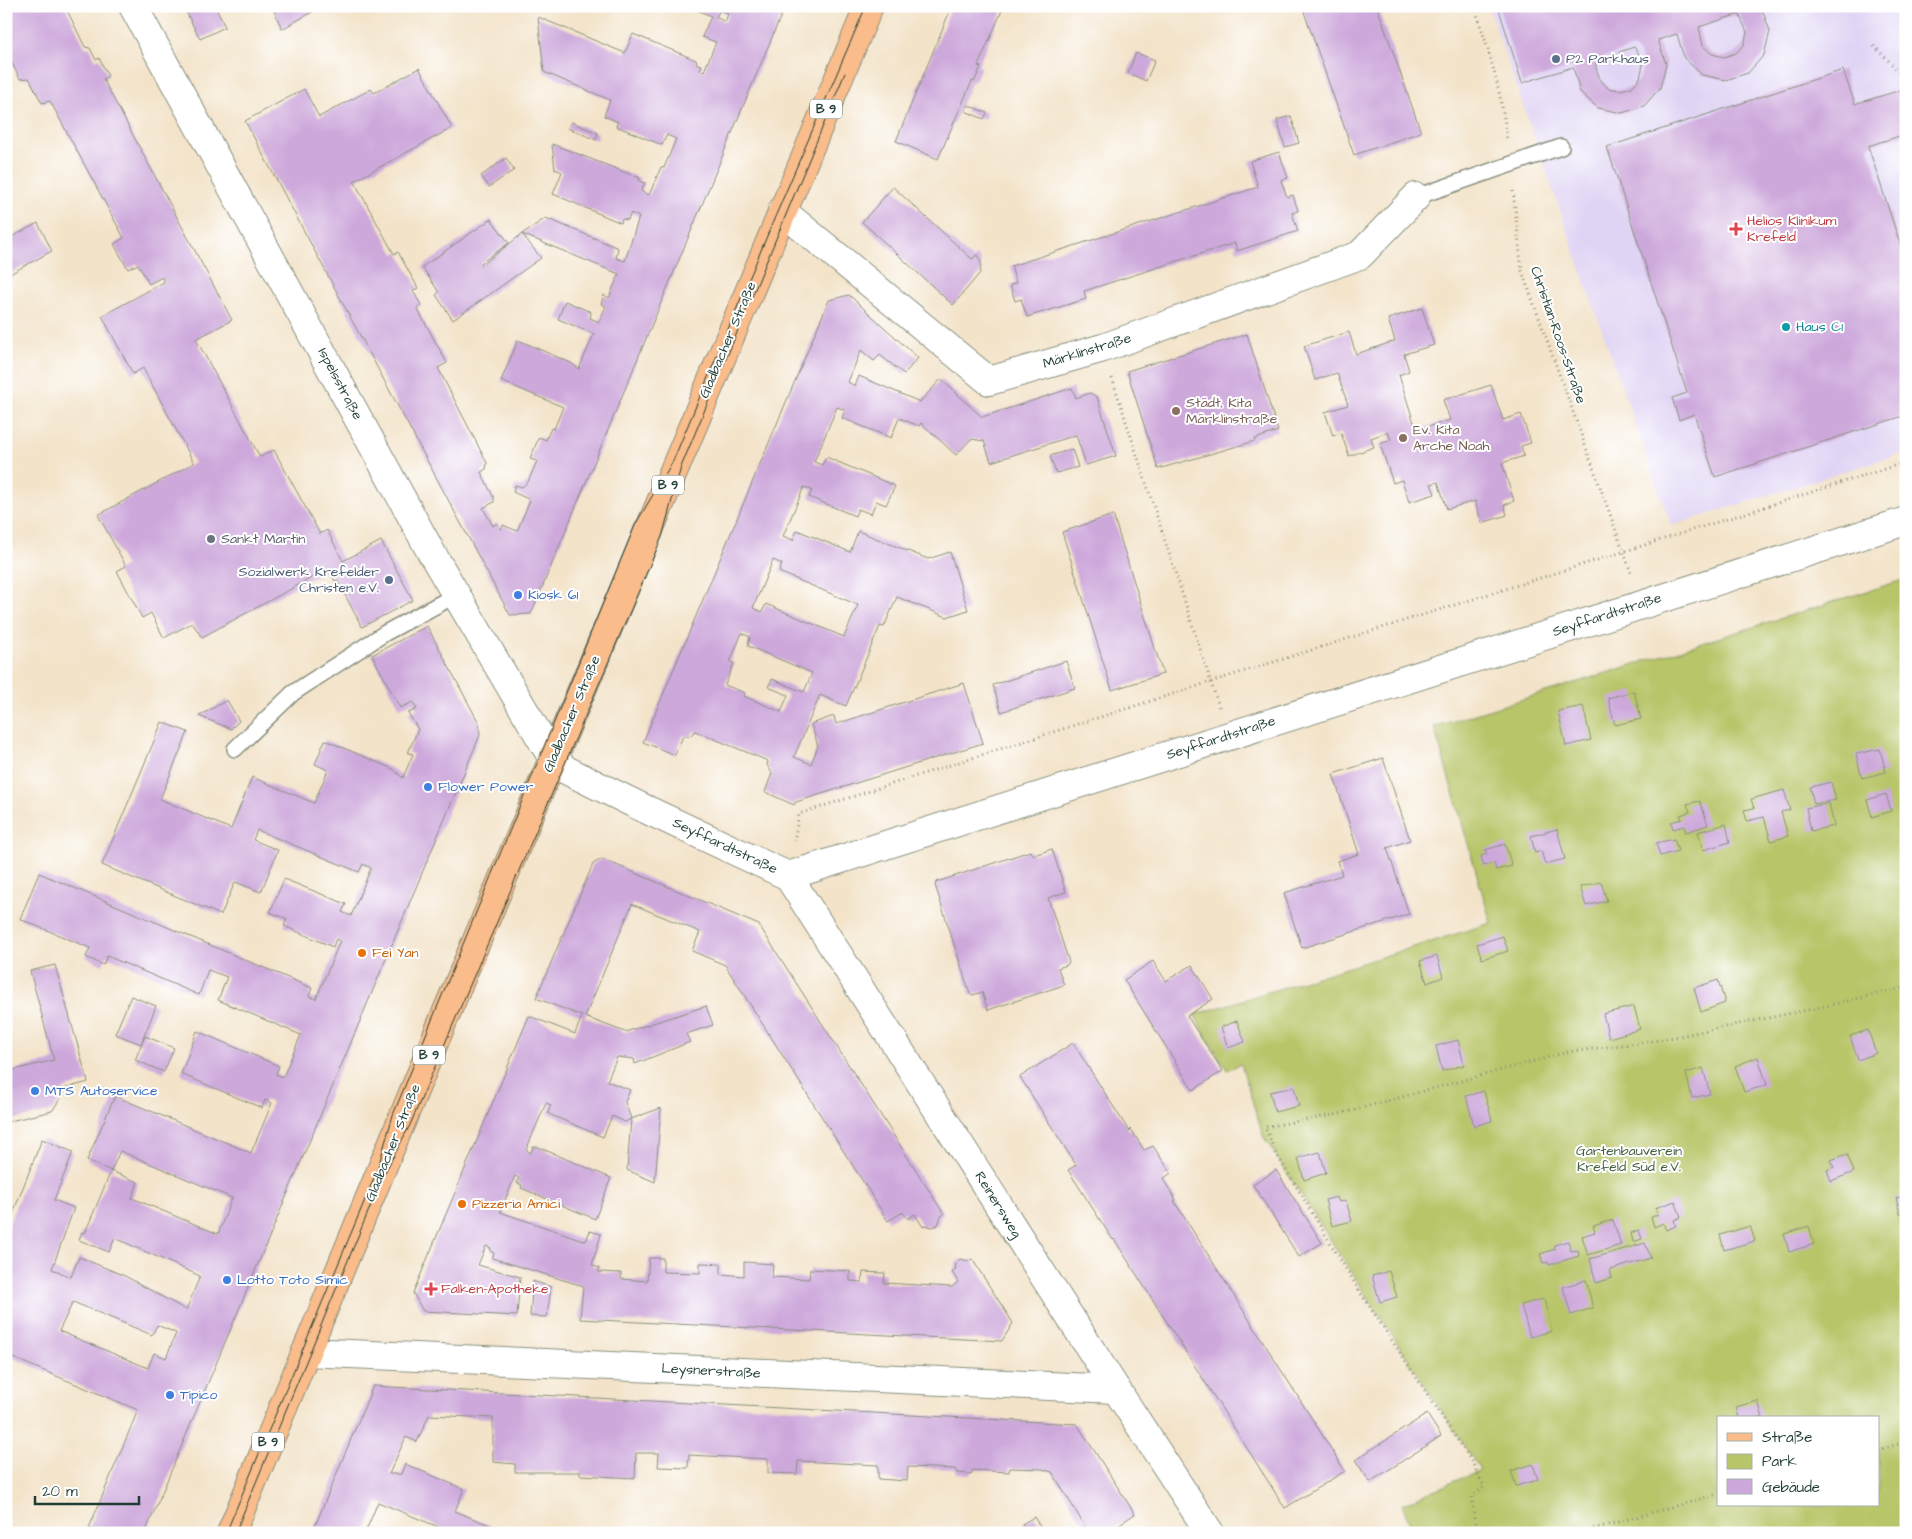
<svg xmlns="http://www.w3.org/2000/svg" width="1912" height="1539" font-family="'Architects Daughter',sans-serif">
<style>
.built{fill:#e0d4f4}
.green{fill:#b8c568;stroke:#6c814e;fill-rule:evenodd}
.building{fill:#cda8db;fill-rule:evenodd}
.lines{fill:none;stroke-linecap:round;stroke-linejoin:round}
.service-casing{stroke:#89907e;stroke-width:18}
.minor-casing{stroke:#89907e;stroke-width:30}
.primary-casing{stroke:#89907e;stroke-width:30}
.path{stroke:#89907e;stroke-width:3;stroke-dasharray:1 4;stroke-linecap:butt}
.service{stroke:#fff;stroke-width:15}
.minor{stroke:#fff;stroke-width:28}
.primary{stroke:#f9bc8a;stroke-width:28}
.tram{stroke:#1f3d34;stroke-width:1}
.service-dot{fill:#5c6f8a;stroke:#fff;stroke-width:2}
.health-dot{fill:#e0444e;stroke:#fff;stroke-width:2}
.culture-dot{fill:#0f9aa8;stroke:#fff;stroke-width:2}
.education-dot{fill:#8d6e63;stroke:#fff;stroke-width:2}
.worship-dot{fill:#6b7280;stroke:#fff;stroke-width:2}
.shop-dot{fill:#3f7fe0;stroke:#fff;stroke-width:2}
.food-dot{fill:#e8710a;stroke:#fff;stroke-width:2}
.labels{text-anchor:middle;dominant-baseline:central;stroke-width:4;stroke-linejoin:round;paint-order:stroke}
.shield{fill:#fff;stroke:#627771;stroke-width:1}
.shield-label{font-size:12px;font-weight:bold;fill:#1f3d34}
.service-label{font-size:14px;fill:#4e5e75;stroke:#fff;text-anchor:start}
.health-label{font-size:14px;fill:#be3a42;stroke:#fff;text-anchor:start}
.culture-label{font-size:14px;fill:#0d838f;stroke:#fff;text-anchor:start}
.street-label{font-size:14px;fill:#1f3d34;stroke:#fff}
.education-label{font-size:14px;fill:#785e54;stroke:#fff;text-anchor:start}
.worship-label{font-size:14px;fill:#5b616d;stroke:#fff;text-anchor:start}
.shop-label{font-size:14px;fill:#366cbe;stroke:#fff;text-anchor:start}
.food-label{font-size:14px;fill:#c56008;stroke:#fff;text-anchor:start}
.park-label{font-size:14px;fill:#455f41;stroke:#fff}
</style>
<rect width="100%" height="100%" fill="#fff"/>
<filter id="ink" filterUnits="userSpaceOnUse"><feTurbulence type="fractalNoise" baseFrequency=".02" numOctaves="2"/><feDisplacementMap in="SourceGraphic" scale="10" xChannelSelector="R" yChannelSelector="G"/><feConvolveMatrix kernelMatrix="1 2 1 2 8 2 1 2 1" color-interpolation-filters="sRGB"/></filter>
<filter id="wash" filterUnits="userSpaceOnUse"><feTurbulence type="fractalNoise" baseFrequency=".0096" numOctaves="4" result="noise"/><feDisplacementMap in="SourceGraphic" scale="20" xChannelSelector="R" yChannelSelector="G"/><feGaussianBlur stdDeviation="1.12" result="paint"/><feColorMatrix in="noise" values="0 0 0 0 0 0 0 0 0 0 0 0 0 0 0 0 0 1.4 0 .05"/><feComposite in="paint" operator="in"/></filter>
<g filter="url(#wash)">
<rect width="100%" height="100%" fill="#f3e3c9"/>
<polygon class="built" points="1488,6 1906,6 1906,452 1671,526"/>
<path class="green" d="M1906 579V1533H1414L1402 1504 1480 1470 1263 1136 1241 1064 1227 1070 1194 1015 1491 923 1434 727ZM1718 1418H1878V1505H1718Z"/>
<g id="blocks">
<g class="building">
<polygon points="6,6 65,6 85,47 90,48 96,60 99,58 108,76 103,79 232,320 196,339 260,457 274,450 320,534 327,530 343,561 381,541 413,600 362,627 337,580 335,581 328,569 202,637 192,623 164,638 151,613 142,618 117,571 126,566 98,515 194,463 143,368 133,374 102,316 164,282 162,277 149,284 138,264 128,269 114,244 124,238 50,101 42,103 29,78 20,79 6,52"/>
<polygon points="183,6 215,6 225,27 200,39"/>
<polygon points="272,6 323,6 282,29"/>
<path d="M688 6H785L531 614 510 615 245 121 304 89 319 117 371 89 374 93 419 68 452 128 354 181 394 254 398 252 418 288 413 291 421 305 417 308 447 363 438 368 487 463 486 469 481 472 494 498V502L483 508 493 526 497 523 501 530 503 525 517 531 530 500 513 492 515 485 522 487 528 482 537 461 530 459 539 437 546 440 551 428 554 429 563 407 501 381 518 340 571 363 579 369 594 334 558 319 565 301 591 312 590 318 599 322 606 306 601 304 604 295 609 298 619 274 522 234 541 258 453 320 436 295 439 292 422 267 491 219 509 243 481 263 482 265 522 234 546 218 618 248 616 258 625 261 639 217 631 213 628 220 622 219 621 223 553 194 562 172 555 169 552 144 640 178 639 181 645 183 641 191 649 195 661 167 664 168 676 139 667 135 662 145 616 126 618 122 604 116 610 100 544 72 538 17 625 53 633 34 696 60 697 64 702 65 700 70 704 71 716 42 702 37 711 16ZM720 10 728 14 725 22 716 17Z"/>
<polygon points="952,6 1004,6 978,66 981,67 974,82 972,81 938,159 896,141"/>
<polygon points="1302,6 1377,6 1421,132 1354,155"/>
<path d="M1498 6H1761L1770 31 1764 55 1748 73 1726 80 1702 75 1684 58 1677 34 1658 40 1666 64 1660 88 1644 106 1622 113 1598 108 1580 92 1573 67 1522 83ZM1739 14 1747 32 1744 45 1736 53 1724 57 1712 54 1703 46 1699 27ZM1634 47 1639 54 1643 65 1640 78 1632 87 1620 90 1608 88 1600 79 1596 68V60Z"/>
<polygon points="1136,53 1155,60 1146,81 1128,73"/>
<polygon points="1843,70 1855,104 1904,89 1902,82 1906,81 1906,134 1868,146 1906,262 1906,415 1715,477 1694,414 1679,420 1672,398 1687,393 1607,147"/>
<polygon points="968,105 987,113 984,119 965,111"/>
<polygon points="1291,116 1299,143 1285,147 1277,120"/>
<polygon points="571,122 598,133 596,140 568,128"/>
<polygon points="1279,152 1288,178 1281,180 1287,197 1293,195 1298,211 1292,213 1298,231 1237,251 1235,243 1184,259 1084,291 1086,299 1027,317 1021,299 1015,301 1010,285 1016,283 1011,266 1258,187 1250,161"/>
<polygon points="506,158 514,170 489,187 481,176"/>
<polygon points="893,187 972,259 977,255 981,262 980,273 953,305 862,222"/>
<polygon points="38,223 52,251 6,276 6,240"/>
<path d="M849 295 918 358 904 374 880 355 874 361 861 350 848 382 855 386 859 376 920 402 941 379 982 417 1072 388 1076 398 1090 393 1097 397 1116 456 1086 465 1076 435 991 462 984 441 971 439 956 455 921 423 919 426 899 418 891 438 842 418 845 410 837 407 814 462 822 465 826 457 895 486 886 505 876 501 871 514 858 509 855 516 809 497 812 490 804 487 783 536 793 540 797 530 850 552 858 531 928 559 950 552 968 610 947 617 897 597 884 627 880 626 846 706 820 695 794 757 811 764 818 746 811 724 834 716 836 724 964 683 983 743 796 802 794 805 765 792 772 773 767 765 768 761 695 731 690 736H683L675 755 643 742 829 300ZM773 560 782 564 779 572 858 605 844 637 766 604 762 612 753 608ZM742 633 750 637 748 646 812 673 804 692 772 679 768 687 788 695 781 712 744 696 745 693 725 685 734 663 730 662Z"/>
<polygon points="1422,308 1434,345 1404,354 1409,371 1399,375 1414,423 1424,428 1450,420 1443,400 1491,385 1503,420 1521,414 1531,443 1521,446 1524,456 1502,463 1514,501 1504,505 1507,515 1482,523 1475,501 1447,509 1438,482 1431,484 1435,494 1409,502 1402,480 1393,483 1380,444 1391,440 1388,432 1371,438 1374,447 1349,456 1341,433 1333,436 1325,412 1348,405 1337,373 1315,380 1304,346 1349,332 1356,354 1395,341 1388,319"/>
<polygon points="1247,334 1278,431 1255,439 1255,441 1158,469 1127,371"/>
<polygon points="1072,449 1078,467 1056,473 1050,456"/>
<polygon points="1113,515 1163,674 1112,690 1062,532"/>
<path d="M427 626 479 723 480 735 145 1533H100L89 1528 138 1410 6 1355V1231L42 1139 73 1152 54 1200 74 1208 52 1269 71 1277 79 1257 125 1276 186 1310 200 1276 115 1238 109 1252 79 1240 82 1232 85 1233 111 1171 138 1182 132 1198 218 1234 232 1198 120 1151 111 1171 87 1160 115 1096 251 1153 272 1103 265 1100 262 1108 181 1074 197 1031 279 1066 276 1074 283 1077 301 1035 218 1000 227 977 208 970 199 995 107 956 103 965 86 957 90 948 20 919 39 873 312 988 309 996 316 999 340 941 336 939 333 947 284 926 287 919 270 912 276 898 284 879 346 904 342 912 351 916 371 868 363 864 359 872 257 830 253 840 278 850 261 892 235 882 221 915 102 865 162 722 188 732 160 799 231 829 252 777 314 803 328 770 315 764 325 740 393 769 403 778 413 754 408 753 418 729 408 713 417 709 413 702 400 708 372 655ZM73 1302 152 1335 157 1325 176 1333 166 1358 154 1353 148 1368 59 1331Z"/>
<polygon points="1066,661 1075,688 1001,712 993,685"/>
<polygon points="1634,691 1641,719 1615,725 1608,698"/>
<polygon points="227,700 239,721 231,729 199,716"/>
<polygon points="1583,706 1591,740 1566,746 1558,711"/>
<polygon points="1880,749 1886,772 1862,778 1856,754"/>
<polygon points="1383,758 1410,840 1387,848 1409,914 1302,948 1284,893 1342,875 1337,861 1359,854 1333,774"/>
<polygon points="1831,782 1836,800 1814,804 1810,787"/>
<polygon points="1784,790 1790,810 1781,812 1788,836 1771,841 1764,817 1747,821 1744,810 1754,808 1751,799"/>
<polygon points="1886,794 1891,811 1872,817 1867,800"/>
<polygon points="1700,801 1708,825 1686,832 1684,826 1673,829 1671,822 1682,819 1680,815 1690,812 1687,804"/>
<polygon points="1829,803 1834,826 1811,831 1806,808"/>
<polygon points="1726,824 1730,842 1703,850 1698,832"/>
<polygon points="1557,829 1565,859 1545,864 1541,851 1535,853 1531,836"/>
<polygon points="1674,839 1678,851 1660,856 1656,843"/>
<polygon points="1505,844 1512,866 1496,870 1494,863 1484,866 1481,856 1487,854 1485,850"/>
<polygon points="1052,849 1066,892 1048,898 1069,962 1067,965 1058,968 1064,985 988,1010 982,992 973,995 970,994 935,885 937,882 1030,851 1034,855"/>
<polygon points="602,859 759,925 944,1214 941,1216 938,1225 932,1227 926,1225 923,1227 915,1214 908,1219 903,1212 888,1221 725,965 692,951 700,932 632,904 585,1017 625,1032 706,1006 713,1025 686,1034 690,1042 635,1064 634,1059 617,1057 607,1081 630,1090 625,1102 631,1119 625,1122 612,1116 603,1137 551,1115 548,1113 551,1105 546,1103 526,1150 531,1153 533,1147 538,1147 611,1178 595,1219 521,1188 522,1185 517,1183 519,1178 515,1176 500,1212 586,1241 590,1231 601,1234 592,1265 599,1268 599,1272 621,1273 621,1279 647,1281 649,1258 663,1258 663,1272 700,1273 700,1263 703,1263 721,1264 721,1274 744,1276 744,1262 773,1264 772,1277 809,1279 810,1269 850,1271 850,1281 862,1282 863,1272 882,1273 885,1273 884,1283 952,1287 958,1282 952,1272 955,1270 956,1263 960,1259 969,1261 972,1259 1013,1323 1002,1341 580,1319 583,1286 492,1258 494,1253 490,1251 491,1248 486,1246 478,1265 520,1277 517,1316 423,1311 413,1293 529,1016 575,1034 582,1016 536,998 593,864"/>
<polygon points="1601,882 1607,901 1586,906 1580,887"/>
<polygon points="1503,936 1508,951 1482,959 1477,944"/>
<polygon points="1437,956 1443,977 1427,983 1420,961"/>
<polygon points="1153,961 1166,981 1192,965 1213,999 1187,1016 1223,1071 1193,1090 1124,980"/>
<polygon points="55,965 88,1082 63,1089 64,1093 52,1111 6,1122 6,1072 54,1060 30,971"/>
<polygon points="1718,980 1725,1003 1701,1012 1694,988"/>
<polygon points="131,996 156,1006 141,1044 115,1034"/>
<polygon points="1634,1006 1640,1029 1609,1038 1603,1014"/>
<polygon points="1237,1021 1245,1042 1228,1048 1221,1027"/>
<polygon points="1868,1030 1876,1053 1858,1060 1850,1036"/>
<polygon points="145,1036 174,1048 164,1072 135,1060"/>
<polygon points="1458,1040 1464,1065 1442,1071 1436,1046"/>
<polygon points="1073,1043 1129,1131 1131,1129 1144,1150 1153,1146 1171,1173 1163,1179 1176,1200 1174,1201 1345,1471 1285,1508 1114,1239 1113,1240 1068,1170 1076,1165 1020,1077"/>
<polygon points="1758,1057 1767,1085 1744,1092 1735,1066"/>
<polygon points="1703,1068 1710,1094 1692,1098 1686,1073"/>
<polygon points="1294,1087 1299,1106 1275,1112 1270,1092"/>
<polygon points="1484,1091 1492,1121 1474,1126 1466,1096"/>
<polygon points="661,1108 655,1182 627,1170 631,1119"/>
<polygon points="1320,1152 1326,1173 1304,1180 1298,1158"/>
<polygon points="1847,1154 1854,1172 1831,1181 1827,1170 1834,1167 1831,1160"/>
<polygon points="1276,1170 1322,1243 1299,1257 1253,1185"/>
<polygon points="1906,1196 1906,1212 1900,1214 1896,1198"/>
<polygon points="1337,1197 1339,1202 1346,1201 1352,1221 1332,1226 1325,1200"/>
<polygon points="1675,1201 1681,1217 1674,1220 1676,1226 1666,1230 1663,1223 1654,1227 1651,1217 1658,1215 1655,1208"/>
<polygon points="1613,1220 1621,1245 1588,1255 1582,1236 1595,1232 1593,1226"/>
<polygon points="1750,1226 1755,1241 1724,1250 1720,1235"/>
<polygon points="1809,1226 1814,1244 1789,1252 1784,1234"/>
<polygon points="1639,1230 1642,1239 1633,1242 1631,1233"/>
<polygon points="1568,1241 1571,1251 1578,1250 1579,1256 1549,1265 1548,1262 1543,1263 1540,1254 1555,1249 1554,1245"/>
<polygon points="1645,1243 1651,1258 1610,1270 1612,1278 1596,1283 1590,1259"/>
<polygon points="1389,1271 1397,1297 1380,1302 1372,1276"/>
<polygon points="1586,1280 1593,1308 1571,1315 1563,1287"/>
<polygon points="533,1281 551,1287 547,1317 530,1316"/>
<polygon points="1544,1299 1552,1331 1530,1337 1521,1305"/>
<polygon points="373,1386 1077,1424 1135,1514 1106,1533 1089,1533 1052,1472 1042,1469 1010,1468 1009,1472 973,1470 971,1474 957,1473 955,1469 908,1467 907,1481 878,1479 878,1465 798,1461 797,1474 768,1473 768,1459 689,1455 688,1468 658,1467 659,1453 636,1453 635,1478 580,1475 580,1472 515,1472 515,1464 493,1462 493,1418 429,1415 417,1442 406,1437 389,1474 401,1474 405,1464 464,1489 455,1511 509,1533 448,1531 378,1502 365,1533 312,1533"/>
<polygon points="1758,1401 1763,1418 1739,1418 1736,1407"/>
<polygon points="1427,1414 1441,1436 1370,1482 1355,1460"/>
<polygon points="1533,1464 1538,1480 1516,1486 1511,1471"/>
<polygon points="1034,1517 1044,1533 1027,1533 1022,1524"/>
</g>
</g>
</g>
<g filter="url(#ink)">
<use href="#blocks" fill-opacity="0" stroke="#89907e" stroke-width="1"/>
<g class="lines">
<defs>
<g id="service">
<polyline points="1416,197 1561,147"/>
<polyline points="235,749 293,693 385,633 456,595"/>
</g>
<g id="minor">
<polyline points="133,6 431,552 553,759 566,770 641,807 788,876 1906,521"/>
<polyline points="782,211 989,381 1103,348 1360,255 1416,197"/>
<polyline points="788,876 1116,1389 1210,1533"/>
<polyline points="306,1352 1116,1389"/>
</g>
<polyline id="primary" points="231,1533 440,1028 869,6"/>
</defs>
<use href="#service" class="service-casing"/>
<use href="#minor" class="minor-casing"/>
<use href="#primary" class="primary-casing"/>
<g class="path">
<path d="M1474 6C1489 50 1502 94 1507 140"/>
<polyline points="1874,46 1906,79"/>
<polyline points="1513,191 1522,271 1632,575"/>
<polyline points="1112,378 1219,707"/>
<path d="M794 841 799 814C1167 694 1537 580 1906 462"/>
<polyline points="1878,1450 1906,1442"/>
<polyline points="1476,1533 1472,1497 1484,1487 1472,1462 1360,1292 1276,1153 1265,1127 1339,1114 1568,1052 1660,1040 1822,1007 1906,987"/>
<polyline points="1579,1533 1718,1494"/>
</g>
<use href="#service" class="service"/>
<use href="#minor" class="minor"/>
<use href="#primary" class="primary"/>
<g class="tram">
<polyline points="226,1533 377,1171 393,1115 635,525 673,461 772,224 866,6"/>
<polyline points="235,1533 383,1176 410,1125 662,537 681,467 845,73"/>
</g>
</g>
</g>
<g class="service-dot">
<circle cx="1556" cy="59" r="5"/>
<circle cx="389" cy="580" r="5"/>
</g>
<g class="health-dot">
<path d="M1733.5 221.5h5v5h5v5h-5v5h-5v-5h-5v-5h5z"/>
<path d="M428.5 1281.5h5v5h5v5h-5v5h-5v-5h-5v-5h5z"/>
</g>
<circle class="culture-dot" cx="1786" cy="327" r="5"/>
<g class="education-dot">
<circle cx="1176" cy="411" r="5"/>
<circle cx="1403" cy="438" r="5"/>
</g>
<circle class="worship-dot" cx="211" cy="539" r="5"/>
<g class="shop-dot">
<circle cx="518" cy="595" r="5"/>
<circle cx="428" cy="787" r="5"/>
<circle cx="35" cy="1091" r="5"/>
<circle cx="227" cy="1280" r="5"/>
<circle cx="170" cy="1395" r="5"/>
</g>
<g class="food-dot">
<circle cx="362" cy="953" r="5"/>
<circle cx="462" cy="1204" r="5"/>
</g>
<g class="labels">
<g class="shield">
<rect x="810" y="99.5" width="32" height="19" rx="4"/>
<rect x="652" y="475.5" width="32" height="19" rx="4"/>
<rect x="413" y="1045.5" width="32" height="19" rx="4"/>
<rect x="252" y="1432.5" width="32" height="19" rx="4"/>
</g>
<g class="shield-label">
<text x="826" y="109">B 9</text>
<text x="668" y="485">B 9</text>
<text x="429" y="1055">B 9</text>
<text x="268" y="1442">B 9</text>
</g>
<g class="service-label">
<text x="1566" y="59">P2 Parkhaus</text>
<text x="379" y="572" text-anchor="end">Sozialwerk Krefelder<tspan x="379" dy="16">Christen e.V.</tspan></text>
</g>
<g class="health-label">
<text x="1747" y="221">Helios Klinikum<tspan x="1747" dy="16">Krefeld</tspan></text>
<text x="441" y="1289">Falken-Apotheke</text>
</g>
<g class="culture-label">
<text x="1796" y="327">Haus C1</text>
</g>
<g class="street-label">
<text transform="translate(1558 335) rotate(71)">Christian-Roos-Straße</text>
<text transform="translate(728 340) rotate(-67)">Gladbacher Straße</text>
<text transform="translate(1087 351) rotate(-17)">Märklinstraße</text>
<text transform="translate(340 384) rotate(62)">Ispelsstraße</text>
<text transform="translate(1607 615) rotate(-18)">Seyffardtstraße</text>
<text transform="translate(572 714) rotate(-67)">Gladbacher Straße</text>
<text transform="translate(1221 738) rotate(-18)">Seyffardtstraße</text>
<text transform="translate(725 846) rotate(25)">Seyffardtstraße</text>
<text transform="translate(393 1143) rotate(-68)">Gladbacher Straße</text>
<text transform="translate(998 1205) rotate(58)">Reinersweg</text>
<text transform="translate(711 1371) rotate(3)">Leysnerstraße</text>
</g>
<g class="education-label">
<text x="1186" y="403">Städt. Kita<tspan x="1186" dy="16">Märklinstraße</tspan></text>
<text x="1413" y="430">Ev. Kita<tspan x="1413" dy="16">Arche Noah</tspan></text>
</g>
<g class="worship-label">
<text x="221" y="539">Sankt Martin</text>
</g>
<g class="shop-label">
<text x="528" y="595">Kiosk 61</text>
<text x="438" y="787">Flower Power</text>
<text x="45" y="1091">MTS Autoservice</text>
<text x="237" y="1280">Lotto Toto Simic</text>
<text x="180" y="1395">Tipico</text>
</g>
<g class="food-label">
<text x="372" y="953">Fei Yan</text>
<text x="472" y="1204">Pizzeria Amici</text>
</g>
<g class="park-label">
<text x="1629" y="1151">Gartenbauverein<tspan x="1629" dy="16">Krefeld Süd e.V.</tspan></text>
</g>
</g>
<rect width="1912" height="1539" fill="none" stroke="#fff" stroke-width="25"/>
<rect x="1717" y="1416" width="162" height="90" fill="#ffffff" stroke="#a5b1ae"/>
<rect x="1727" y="1433" width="25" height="8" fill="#f9bc8a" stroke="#a5b1ae"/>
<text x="1762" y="1442" font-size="15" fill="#1f3d34">Straße</text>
<rect x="1727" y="1454" width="25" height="15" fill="#b8c568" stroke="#a5b1ae"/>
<text x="1762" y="1466" font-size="15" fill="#1f3d34">Park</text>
<rect x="1727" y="1479" width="25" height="15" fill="#cda8db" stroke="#a5b1ae"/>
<text x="1762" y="1492" font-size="15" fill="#1f3d34">Gebäude</text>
<path d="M35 1496v8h104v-8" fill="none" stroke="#1f3d34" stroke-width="2.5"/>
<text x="42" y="1496" font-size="15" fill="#1f3d34" stroke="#ffffff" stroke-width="4" paint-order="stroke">20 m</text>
</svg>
